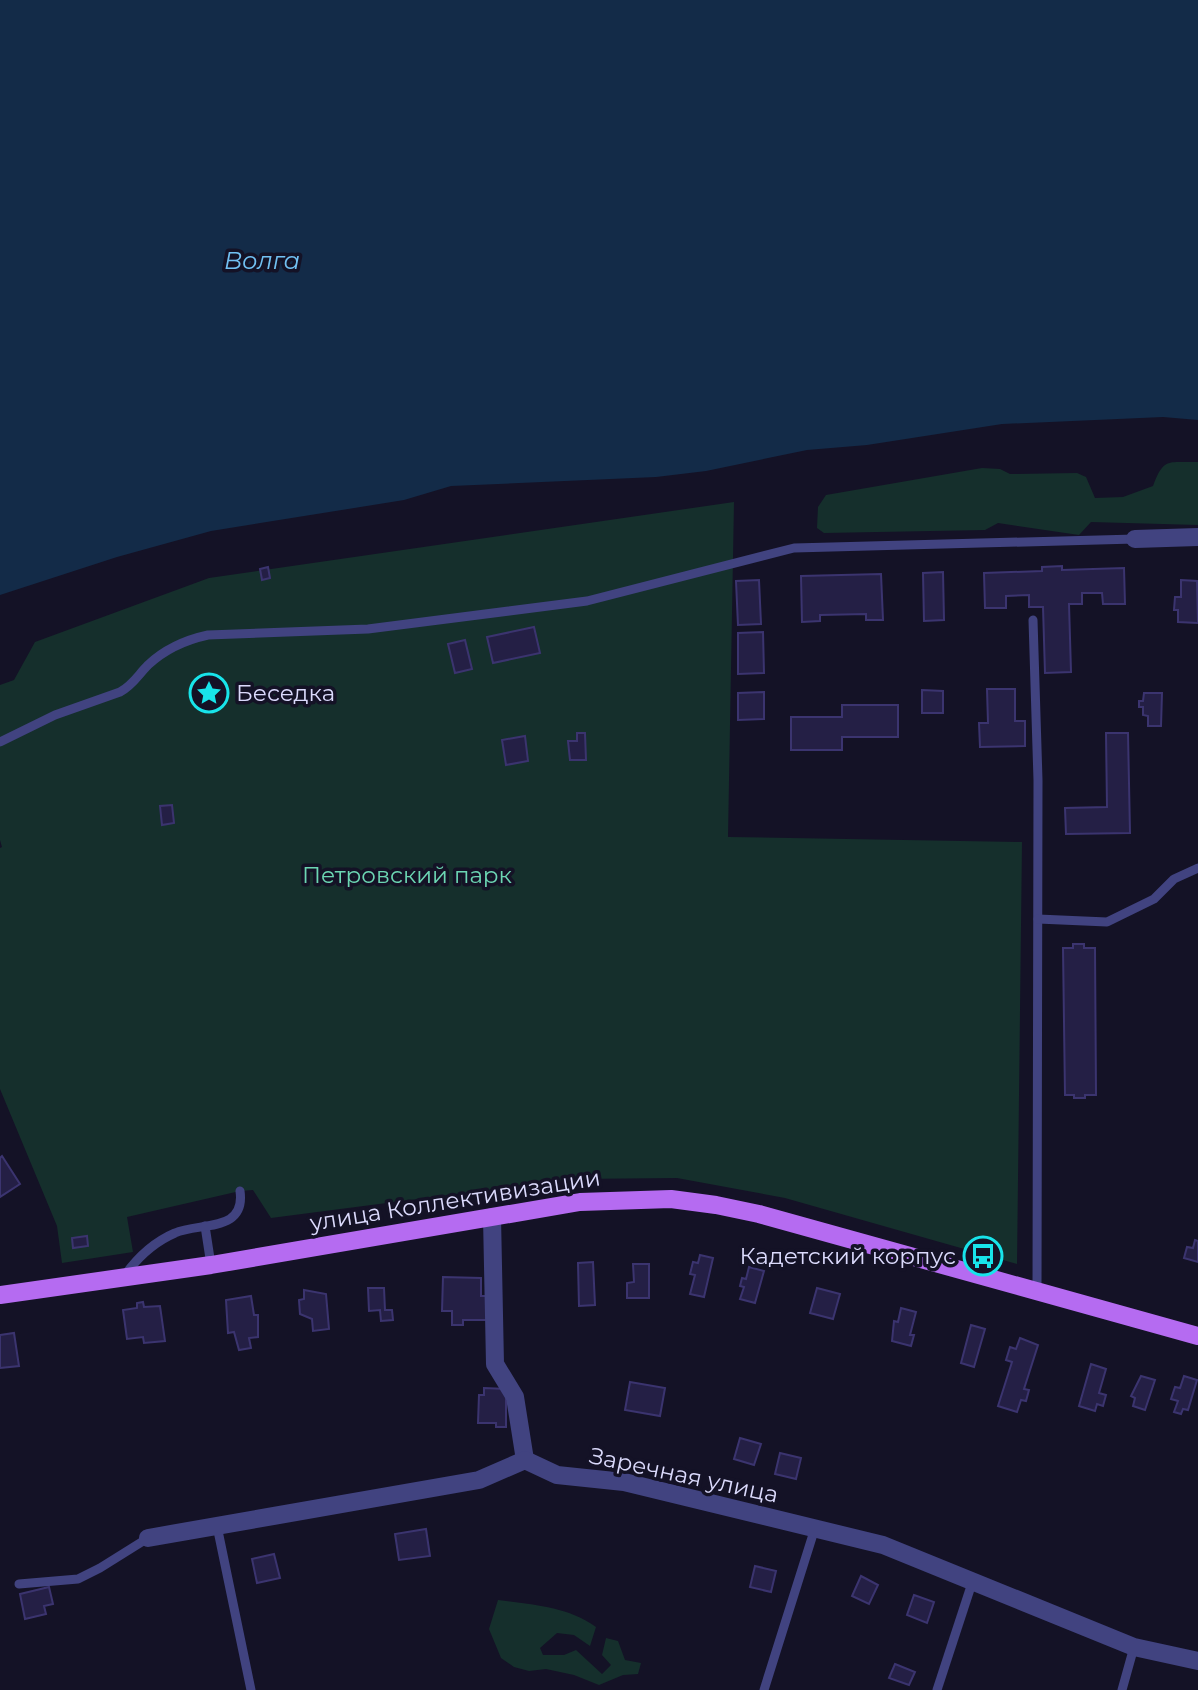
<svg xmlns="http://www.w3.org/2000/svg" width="1198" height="1690" font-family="Montserrat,sans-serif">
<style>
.green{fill:#152f2c}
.water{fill:#132b48}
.building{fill:#241f45;stroke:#3b346f;stroke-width:2}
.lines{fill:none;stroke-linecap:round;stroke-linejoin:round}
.service{stroke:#414380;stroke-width:9}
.minor{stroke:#414380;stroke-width:18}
.primary{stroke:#b56bf1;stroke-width:18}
.labels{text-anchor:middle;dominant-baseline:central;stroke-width:7;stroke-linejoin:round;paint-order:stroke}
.poi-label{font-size:23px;fill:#dbdafc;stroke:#141226;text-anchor:start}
.park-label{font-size:23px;fill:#6cd6b3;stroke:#141226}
.street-label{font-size:23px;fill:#dbdafc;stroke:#141226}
.water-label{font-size:24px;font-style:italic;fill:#71c0f2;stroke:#141226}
</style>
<rect width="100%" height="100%" fill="#141226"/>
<g class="green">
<path d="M1198 462V525L1091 522 1079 535 998 523 985 530 824 533 817 528 818 507 826 495 982 468 1000 469 1010 474 1077 473 1086 477 1095 498 1123 497 1153 486C1164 456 1169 463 1198 462Z"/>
<polygon points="734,502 728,837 1022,842 1017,1264 785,1198 677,1178 572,1179 271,1218 253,1190 240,1191 127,1217 133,1252 62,1263 57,1226 0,1089 0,848 2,847 0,840 0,685 14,680 35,642 209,578"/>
<path d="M498 1600C533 1605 566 1606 596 1627L590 1646 574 1635 557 1633 540 1648 543 1655H564L576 1650 602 1674 611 1665 602 1655 606 1638 618 1641 625 1660 641 1663 638 1674 623 1675 599 1685 574 1675 546 1669 529 1671 514 1667 501 1658 489 1629Z"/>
</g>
<polygon class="water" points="0,0 1198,0 1198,420 1163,417 1002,424 867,445 807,450 706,471 656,477 451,486 404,500 211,531 117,557 0,595"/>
<g class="building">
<polygon points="1062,566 1062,570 1124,568 1125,604 1103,604 1102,593 1082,593 1082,604 1069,604 1071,672 1045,673 1043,607 1029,607 1029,595 1006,596 1006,608 985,608 984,573 1042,571 1042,567"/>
<polygon points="268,567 270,578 262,580 260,569"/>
<polygon points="943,572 944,620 924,621 923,573"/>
<polygon points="881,574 883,620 866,620 866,614 820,615 820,621 802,622 801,576"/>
<polygon points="759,580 761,624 738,625 736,581"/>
<polygon points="1181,580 1197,581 1198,623 1178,622 1178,610 1174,610 1175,597 1181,597"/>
<polygon points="534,627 540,653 493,663 487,637"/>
<polygon points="763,632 764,673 738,674 738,633"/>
<polygon points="465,640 472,669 455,673 448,644"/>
<polygon points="987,689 1015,689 1015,721 1025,721 1025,746 980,747 979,723 988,723"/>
<polygon points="922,690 943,691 943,713 922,713"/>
<polygon points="764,692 764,719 738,720 738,693"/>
<polygon points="1144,693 1162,693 1161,726 1148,726 1148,716 1143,715 1143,707 1139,707 1139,701 1143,701"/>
<polygon points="842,705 898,705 898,737 842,737 842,750 791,750 791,717 842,717"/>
<polygon points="577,733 585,733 586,760 570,760 568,741 577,741"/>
<polygon points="1106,733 1128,733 1130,833 1066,834 1065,808 1107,807"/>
<polygon points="525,736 528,761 506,765 502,740"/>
<polygon points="172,805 174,823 162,825 160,806"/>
<polygon points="1073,944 1084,944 1084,948 1095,948 1096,1095 1085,1095 1085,1098 1074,1098 1074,1095 1065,1095 1063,948 1073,948"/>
<polygon points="2,1156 20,1184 0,1197 0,1158"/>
<polygon points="87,1236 88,1246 73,1248 72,1238"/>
<polygon points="1195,1240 1198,1241 1198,1262 1184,1258 1187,1247 1193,1248"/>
<polygon points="700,1255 713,1258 704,1297 690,1294 695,1275 690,1274 693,1262 698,1263"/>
<polygon points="593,1262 595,1305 579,1306 578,1263"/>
<polygon points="633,1264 649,1264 649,1298 627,1298 627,1283 634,1282"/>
<polygon points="749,1267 764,1271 755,1303 740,1299 744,1287 740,1286 742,1278 746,1279"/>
<polygon points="443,1277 481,1278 481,1296 488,1296 488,1320 463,1320 463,1325 452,1325 452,1311 442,1311"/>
<polygon points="368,1288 384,1288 385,1310 392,1310 393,1320 381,1321 380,1310 369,1311"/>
<polygon points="817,1288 840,1294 833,1319 810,1313"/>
<polygon points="304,1290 326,1294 329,1329 313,1331 312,1319 300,1314 299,1300 304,1299"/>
<polygon points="251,1296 254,1315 258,1315 258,1337 249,1338 251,1348 239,1350 234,1332 228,1333 226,1300"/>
<polygon points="143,1302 144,1307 160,1306 165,1341 144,1343 143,1337 127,1339 123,1310 137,1308 137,1303"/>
<polygon points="901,1308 916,1312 910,1335 914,1335 911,1346 892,1341 894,1321 898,1322"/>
<polygon points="971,1325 985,1329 974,1367 961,1363"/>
<polygon points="14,1333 19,1366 0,1368 0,1335"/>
<polygon points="1020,1338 1038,1345 1024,1389 1029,1390 1026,1401 1021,1400 1017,1412 998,1406 1012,1362 1006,1360 1010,1347 1016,1349"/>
<polygon points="1091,1364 1106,1369 1099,1393 1106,1395 1103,1406 1097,1404 1095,1411 1079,1406"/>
<polygon points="1141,1376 1155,1380 1145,1410 1133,1406 1135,1398 1131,1396"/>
<polygon points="1184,1376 1197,1380 1188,1410 1183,1409 1181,1414 1174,1412 1178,1401 1171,1399 1175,1387 1180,1388"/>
<polygon points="630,1382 665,1388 660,1416 625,1410"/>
<polygon points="484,1388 506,1389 506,1427 496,1427 496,1423 478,1423 479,1395 484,1395"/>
<polygon points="740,1438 761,1444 754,1465 734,1459"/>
<polygon points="780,1453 801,1458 796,1479 775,1474"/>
<polygon points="426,1529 430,1556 399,1560 395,1534"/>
<polygon points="274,1554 280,1578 257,1583 252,1559"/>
<polygon points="755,1566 776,1571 771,1592 750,1587"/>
<polygon points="861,1576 878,1585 869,1604 852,1596"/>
<polygon points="49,1587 53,1604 44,1606 46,1614 25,1619 20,1594"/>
<polygon points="914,1595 934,1602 927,1623 907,1615"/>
<polygon points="895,1664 915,1672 909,1685 889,1678"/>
</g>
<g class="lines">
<g class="service">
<polyline points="1033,620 1038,780 1037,1291"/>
<path d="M0 742 55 715 120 692C133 685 138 675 148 665 165 649 185 640 208 635L368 629 587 601 794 548 1135 539"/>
<polyline points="1038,919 1107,922 1154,899 1174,879 1198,868"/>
<polyline points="205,1226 211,1265"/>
<path d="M125 1275C138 1257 154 1242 175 1233 199 1222 246 1233 240 1191"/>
<polyline points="217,1526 251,1690"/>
<polyline points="19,1584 78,1579 100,1568 148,1538"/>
<polyline points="764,1690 815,1528"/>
<polyline points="937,1690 973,1580"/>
<polyline points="1122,1690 1134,1647"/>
</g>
<g class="minor">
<polyline points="1135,539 1198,537"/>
<polyline points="492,1217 495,1364 515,1397 525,1460"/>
<polyline points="148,1538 479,1480 525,1460 557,1475 624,1482 883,1545 1134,1647 1198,1661"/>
</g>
<polyline class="primary" points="0,1295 211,1265 580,1202 671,1199 716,1205 759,1214 1198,1336"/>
</g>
<defs>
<symbol id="sight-ring" viewBox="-11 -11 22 22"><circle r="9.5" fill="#141226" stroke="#18e4ea" stroke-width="1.5"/><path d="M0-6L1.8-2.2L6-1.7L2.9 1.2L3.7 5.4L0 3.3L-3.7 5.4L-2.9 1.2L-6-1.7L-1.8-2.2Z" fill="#18e4ea"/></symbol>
<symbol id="bus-ring" viewBox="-11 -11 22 22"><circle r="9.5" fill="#141226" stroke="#18e4ea" stroke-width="1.5"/><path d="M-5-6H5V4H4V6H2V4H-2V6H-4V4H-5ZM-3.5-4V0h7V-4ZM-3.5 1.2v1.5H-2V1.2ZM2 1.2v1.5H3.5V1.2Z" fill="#18e4ea"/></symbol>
</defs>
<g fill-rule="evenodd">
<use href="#sight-ring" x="187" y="671" width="44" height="44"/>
<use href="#bus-ring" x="961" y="1234" width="44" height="44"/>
</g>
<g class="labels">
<g class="poi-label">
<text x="236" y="693">Беседка</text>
<text x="956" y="1256" text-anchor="end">Кадетский корпус</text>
</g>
<g class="park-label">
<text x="407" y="875">Петровский парк</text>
</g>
<g class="street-label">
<text transform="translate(455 1200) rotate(-9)">улица Коллективизации</text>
<text transform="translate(684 1475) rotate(12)">Заречная улица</text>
</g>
<g class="water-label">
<text x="262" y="260">Волга</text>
</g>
</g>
</svg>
